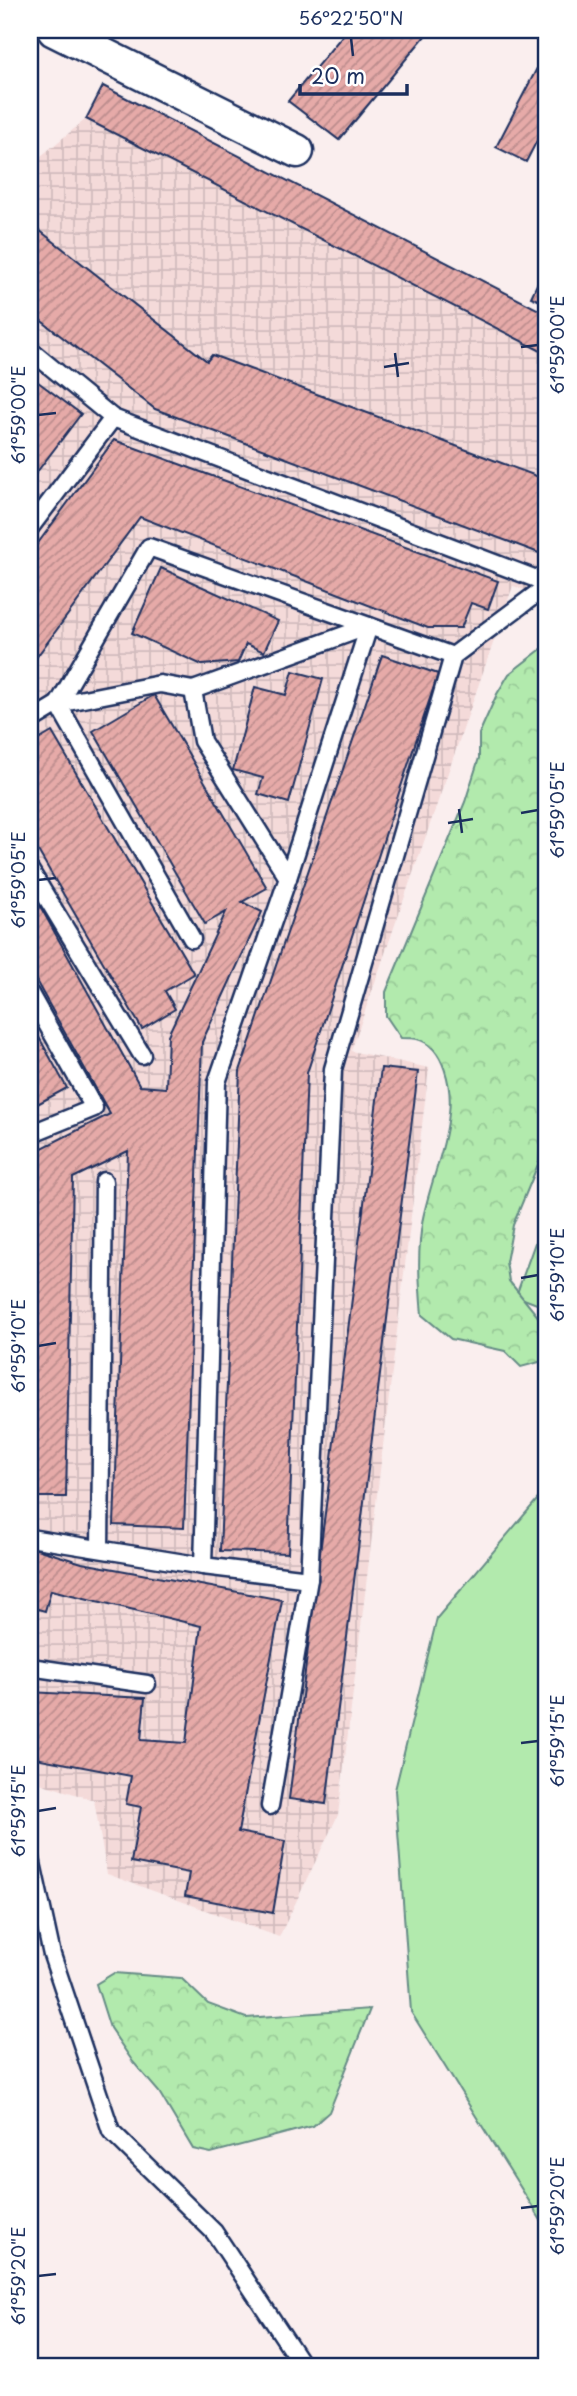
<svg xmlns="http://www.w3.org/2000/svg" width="577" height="2396" font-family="'Playpen Sans',sans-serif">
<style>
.industrial{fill:url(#industrial-grid)}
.grass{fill:#b2eaad;stroke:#668c86;stroke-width:2}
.forest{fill:url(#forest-crowns);stroke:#668c86;stroke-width:2}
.building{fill:url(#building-hatch);stroke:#1b2f5e;stroke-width:2}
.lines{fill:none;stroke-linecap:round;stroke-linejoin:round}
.service-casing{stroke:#1b2f5e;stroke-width:21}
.minor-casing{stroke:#1b2f5e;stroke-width:37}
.service{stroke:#fff;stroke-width:16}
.minor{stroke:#fff;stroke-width:32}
.ticks{fill:none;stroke:#1b2f5e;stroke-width:2.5}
.neatline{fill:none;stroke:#1b2f5e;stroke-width:2.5}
.ticks-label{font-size:18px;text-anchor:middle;fill:#1b2f5e}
</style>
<defs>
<pattern id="industrial-grid" width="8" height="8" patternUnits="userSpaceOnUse" patternTransform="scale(1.75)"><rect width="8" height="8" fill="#f4dad9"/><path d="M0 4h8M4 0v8" fill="none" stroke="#d1bbbd"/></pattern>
<pattern id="forest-crowns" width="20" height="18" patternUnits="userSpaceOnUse" patternTransform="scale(1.75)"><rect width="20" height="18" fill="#b2eaad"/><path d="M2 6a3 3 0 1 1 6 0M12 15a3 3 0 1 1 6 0" fill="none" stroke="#98c997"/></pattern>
<pattern id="building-hatch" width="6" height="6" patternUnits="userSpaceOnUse" patternTransform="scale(1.75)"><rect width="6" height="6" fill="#e6aaa8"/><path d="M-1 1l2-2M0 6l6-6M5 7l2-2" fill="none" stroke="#ba8b8c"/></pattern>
</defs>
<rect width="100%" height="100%" fill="#faeeee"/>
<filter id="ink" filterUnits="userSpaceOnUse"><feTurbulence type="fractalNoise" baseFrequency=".0143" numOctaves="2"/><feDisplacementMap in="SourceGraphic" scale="14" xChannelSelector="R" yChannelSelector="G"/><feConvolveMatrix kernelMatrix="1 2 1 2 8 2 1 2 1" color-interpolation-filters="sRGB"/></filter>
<g filter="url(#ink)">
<polygon class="industrial" points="103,86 547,314 547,597 513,586 351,1051 429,1068 338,1815 279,1937 107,1874 94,1800 30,1780 30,165 86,119"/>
<g class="grass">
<polygon points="547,1209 547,1308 516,1296"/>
<polygon points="547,1488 547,2230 411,2012 395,1790 437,1618"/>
</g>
<g class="forest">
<path d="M544 647H547V1084L545 1089 539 1162 513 1225 506 1262 509 1281 544 1324 547 1334V1360L521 1367 505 1351 451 1339 422 1315C419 1282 417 1251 423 1218 430 1184 446 1147 449 1113 452 1089 445 1046 417 1039 412 1038 406 1038 401 1038L386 1016V992L465 802 479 758V734L497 694 509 674Z"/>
<polygon points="114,1973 181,1978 208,2004 246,2018 370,2009 329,2112 313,2126 211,2153 193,2149 159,2092 133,2062 110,2028 96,1984"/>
</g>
<g class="building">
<polygon points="347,30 430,30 339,140 288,101"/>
<polygon points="547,49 547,121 526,162 496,147"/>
<polygon points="103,86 547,314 547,354 86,119"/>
<polygon points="30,223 207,361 212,355 547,480 547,556 155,409 30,312"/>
<polygon points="547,263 547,304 531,297"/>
<polygon points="30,376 81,414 30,481"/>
<polygon points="114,440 498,581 488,609 471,603 461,628 428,628 140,517 30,666 30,554"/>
<polygon points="161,568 278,621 264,652 246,644 238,662 202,665 132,633"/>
<polygon points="382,655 438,674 307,1073 288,1553 220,1551 240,1071"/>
<polygon points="293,671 323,679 289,803 258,794 263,778 233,770 255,687 286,695"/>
<polygon points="154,695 267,888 242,902 262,912 202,1042 184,1528 114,1525 128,1151 73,1178 66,1497 30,1497 30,1154 110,1114 30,970 30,888 140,1086 166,1088 168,1035 226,912 205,924 93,731"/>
<polygon points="52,732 194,974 165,991 175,1009 142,1029 30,837 30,745"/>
<polygon points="30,1021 67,1088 30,1108"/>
<polygon points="381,1068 418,1072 326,1804 289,1799"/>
<polygon points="30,1547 82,1563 282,1600 238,1832 285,1841 273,1913 185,1896 189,1873 131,1862 141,1807 126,1804 131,1776 30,1757 30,1692 145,1698 141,1740 186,1743 201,1626 51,1590 45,1611 30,1607"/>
</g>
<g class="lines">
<defs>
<g id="service">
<polyline points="30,350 113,418 547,583"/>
<polyline points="30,528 113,418"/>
<polyline points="193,690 202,741 288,878"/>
<polyline points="30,721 58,704 160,684 193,690 369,626 453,656 547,586"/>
<polyline points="30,870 142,1055"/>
<polyline points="192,939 58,704 149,547 369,626 288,878 217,1082 203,1566 309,1579"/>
<polyline points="30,994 94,1108 30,1134"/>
<polyline points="30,1538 203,1566"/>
<polyline points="100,1549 104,1181"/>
<polyline points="30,1667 147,1684"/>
<polyline points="270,1806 309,1579 333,1069 453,656"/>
<polyline points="30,1854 52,1955 111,2131 214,2232 303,2366"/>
</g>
<polyline id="minor" points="54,30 297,151"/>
</defs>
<use href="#service" class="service-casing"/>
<use href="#minor" class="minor-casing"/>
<use href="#service" class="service"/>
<use href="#minor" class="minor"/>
</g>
</g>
<path class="ticks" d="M351 38 353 56M521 347 538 345M395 353 398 377M384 367 409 363M38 415 56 413M459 809 462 833M521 813 538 810M448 823 473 819M38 880 56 878M521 1278 538 1275M38 1346 56 1343M521 1743 538 1741M38 1811 56 1808M521 2208 538 2206M38 2276 56 2274"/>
<rect width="577" height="2396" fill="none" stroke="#fff" stroke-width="77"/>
<path d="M300 84v10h107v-10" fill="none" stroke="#1b2f5e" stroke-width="3.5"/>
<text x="311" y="84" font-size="21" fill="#1b2f5e" stroke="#ffffff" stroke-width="5" paint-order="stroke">20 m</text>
<rect x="38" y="38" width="500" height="2320" class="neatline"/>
<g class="ticks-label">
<text x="351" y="25">56°22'50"N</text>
<text transform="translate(558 345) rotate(-90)" y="6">61°59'00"E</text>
<text transform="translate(19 415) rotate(-90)" y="6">61°59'00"E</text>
<text transform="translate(558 810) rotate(-90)" y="6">61°59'05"E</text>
<text transform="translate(19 880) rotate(-90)" y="6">61°59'05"E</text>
<text transform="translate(558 1275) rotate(-90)" y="6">61°59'10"E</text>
<text transform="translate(19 1346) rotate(-90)" y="6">61°59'10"E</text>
<text transform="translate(558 1741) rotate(-90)" y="6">61°59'15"E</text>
<text transform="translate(19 1811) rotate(-90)" y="6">61°59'15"E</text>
<text transform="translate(558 2206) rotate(-90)" y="6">61°59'20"E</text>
<text transform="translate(19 2276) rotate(-90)" y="6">61°59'20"E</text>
</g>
</svg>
